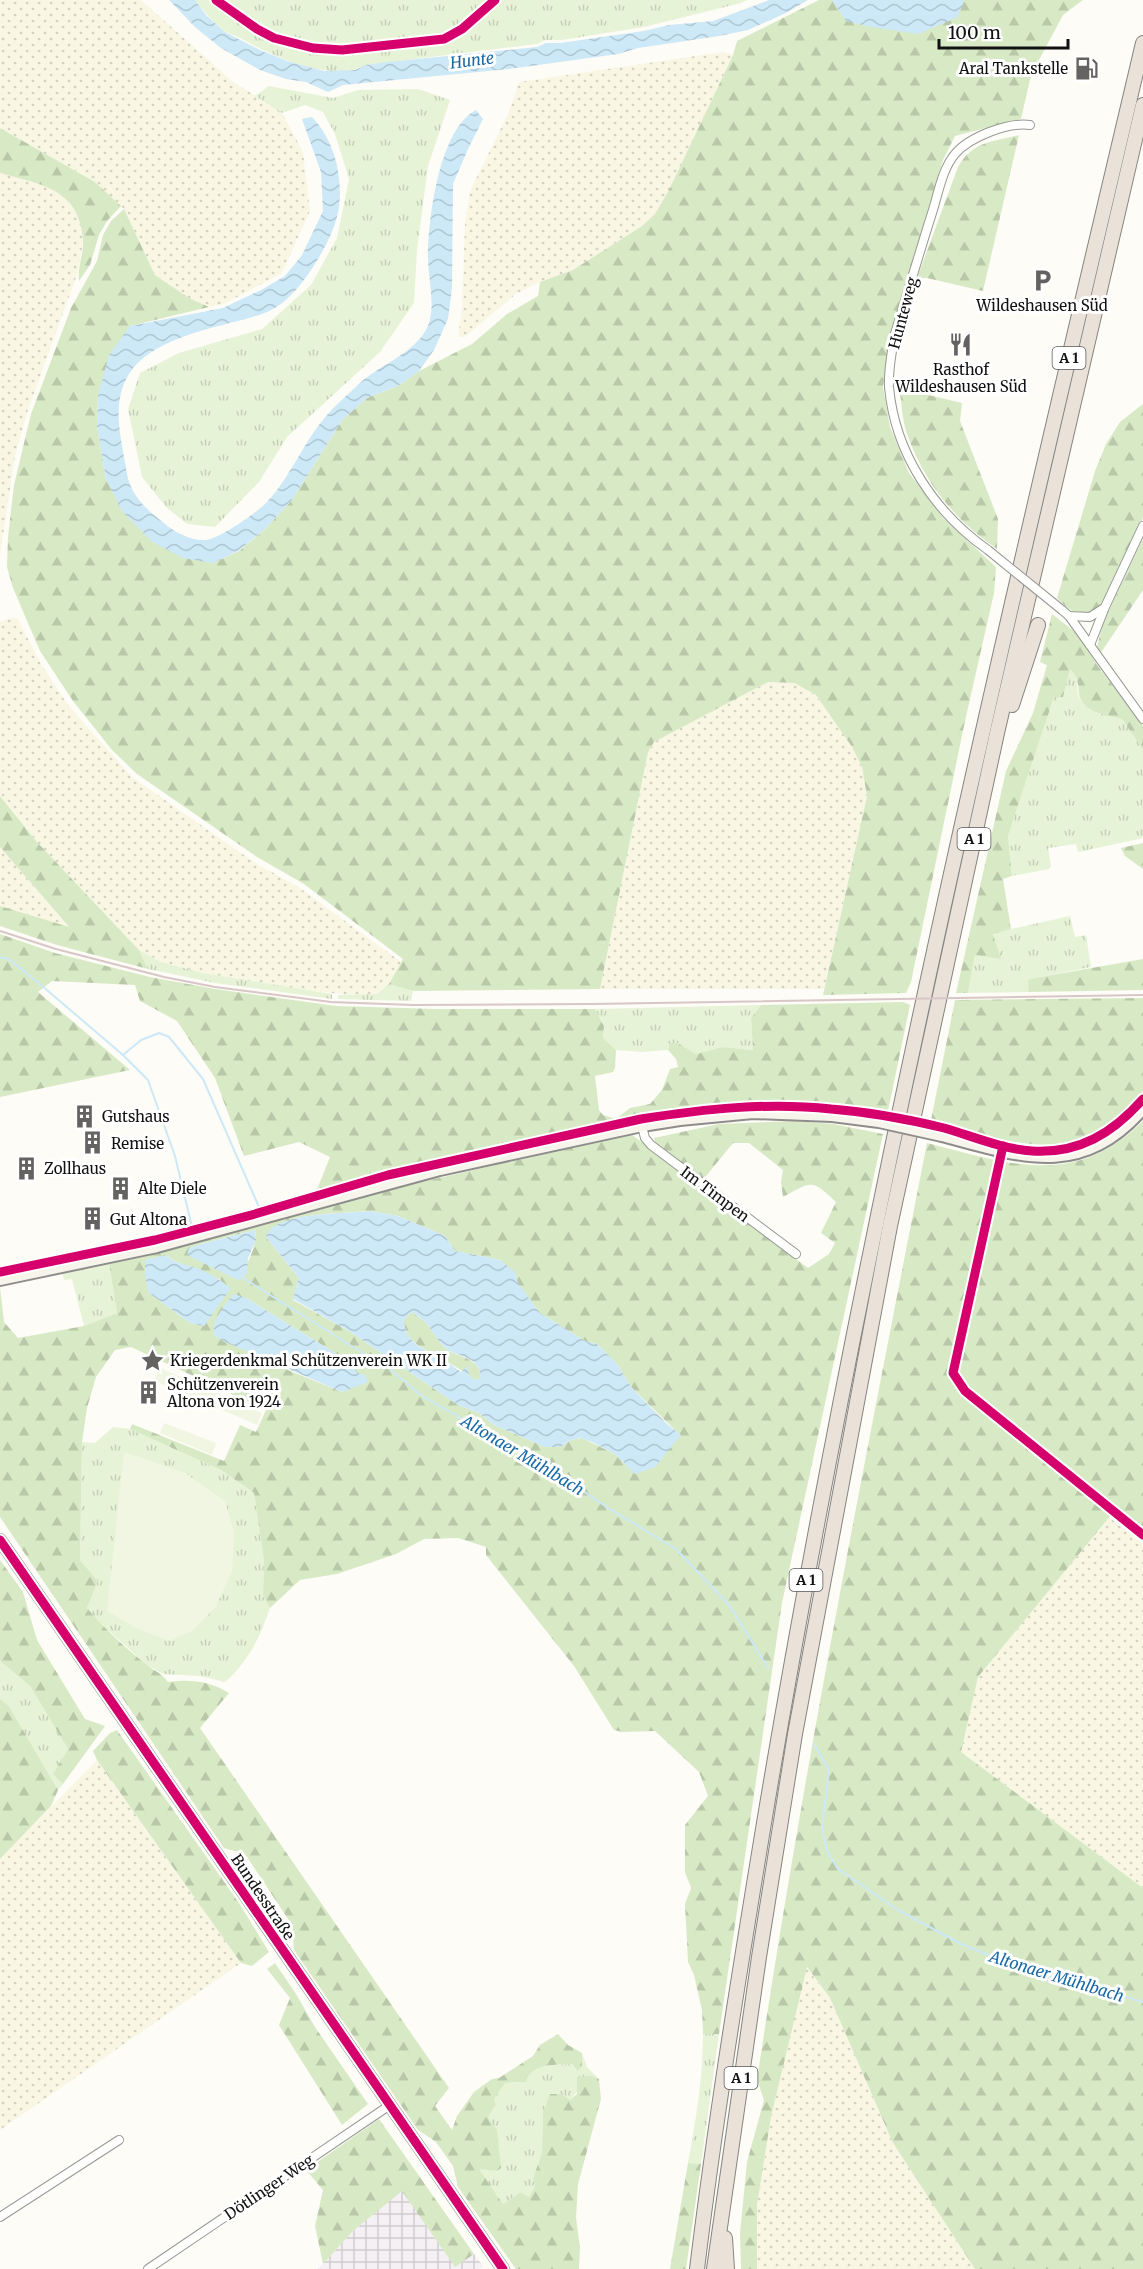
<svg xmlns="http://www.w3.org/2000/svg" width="1143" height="2269" font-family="Merriweather,serif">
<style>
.industrial{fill:url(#industrial-grid)}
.farmland{fill:url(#farmland-dots)}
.grass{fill:url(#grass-tufts)}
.forest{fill:url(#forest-firs);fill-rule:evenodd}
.pitch{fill:#f0f6e1}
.water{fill:url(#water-waves);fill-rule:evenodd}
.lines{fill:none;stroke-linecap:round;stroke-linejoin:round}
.stream{stroke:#cde8f7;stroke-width:2}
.minor-casing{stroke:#979795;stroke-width:10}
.secondary-casing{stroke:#8e8d8b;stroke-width:14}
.motorway-casing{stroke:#858482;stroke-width:16}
.minor{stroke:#fffffe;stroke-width:8}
.secondary{stroke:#f6f4eb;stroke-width:10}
.motorway{stroke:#eae1d8;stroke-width:14}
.rail{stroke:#d9c6c7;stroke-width:2}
.minor-bridge-casing{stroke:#979795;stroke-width:10;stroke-linecap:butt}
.secondary-bridge-casing{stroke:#8e8d8b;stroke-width:14;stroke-linecap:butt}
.minor-bridge{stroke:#fffffe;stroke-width:8}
.secondary-bridge{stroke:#f6f4eb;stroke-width:10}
.cycleway-casing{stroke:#fff;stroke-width:13}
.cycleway{stroke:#d6006c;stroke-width:9}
.labels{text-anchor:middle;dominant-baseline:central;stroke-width:6;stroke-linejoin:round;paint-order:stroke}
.shield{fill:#fff;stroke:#585858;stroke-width:1.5}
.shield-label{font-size:14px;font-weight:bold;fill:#111}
.poi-label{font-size:15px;fill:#111;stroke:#fff;text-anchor:start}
.street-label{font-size:15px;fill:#111;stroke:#fff}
.water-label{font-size:16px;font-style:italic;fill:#1768a6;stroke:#fff}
</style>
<defs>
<pattern id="industrial-grid" width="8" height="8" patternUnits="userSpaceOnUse" patternTransform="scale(1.5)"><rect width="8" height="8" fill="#f5f0f3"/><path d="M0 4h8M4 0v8" fill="none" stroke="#d1cdcf"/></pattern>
<pattern id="farmland-dots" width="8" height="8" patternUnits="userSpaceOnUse" patternTransform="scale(1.5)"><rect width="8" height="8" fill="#f9f7e4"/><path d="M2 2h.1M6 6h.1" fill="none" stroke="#d4d3c3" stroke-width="1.8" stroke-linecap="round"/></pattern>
<pattern id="grass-tufts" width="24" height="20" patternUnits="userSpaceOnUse" patternTransform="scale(1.5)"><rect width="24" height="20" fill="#e7f3d7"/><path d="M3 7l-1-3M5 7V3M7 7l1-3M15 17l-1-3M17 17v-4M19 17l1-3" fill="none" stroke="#c5cfb8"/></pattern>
<pattern id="forest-firs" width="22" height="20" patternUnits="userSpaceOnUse" patternTransform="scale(1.5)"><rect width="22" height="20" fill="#d8eac5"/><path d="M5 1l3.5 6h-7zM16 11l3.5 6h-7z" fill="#b8c8a8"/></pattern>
<pattern id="water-waves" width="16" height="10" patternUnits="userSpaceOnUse" patternTransform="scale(1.5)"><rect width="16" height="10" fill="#cde8f7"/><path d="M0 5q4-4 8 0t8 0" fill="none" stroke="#afc6d3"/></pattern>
</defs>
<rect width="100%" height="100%" fill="#fdfcf7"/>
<polygon class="industrial" points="402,2190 455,2266 474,2254 483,2266 479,2269 318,2269 353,2231"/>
<g class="farmland">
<polygon points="0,0 141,0 232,81 282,113 303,152 310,211 282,273 224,304 209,307 188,298 155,275 124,209 95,182 0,128"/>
<polygon points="723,52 733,55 668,193 655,214 642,226 573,270 540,282 516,294 465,337 458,337 462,308 465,222 470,191 508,114 519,82"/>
<polygon points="0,173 48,186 66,199 80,218 83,242 78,272 27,413 15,456 0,555"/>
<polygon points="11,617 18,619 41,664 68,705 132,777 254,862 300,888 401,962 389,984 377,994 361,996 295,989 203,973 161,962 139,950 36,841 0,796 0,622"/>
<polygon points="768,682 794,683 816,695 852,747 862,767 867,796 824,989 600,989 648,752 654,742"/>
<polygon points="0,847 69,928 0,906"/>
<polygon points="1109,1517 1143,1544 1143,1888 961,1752 978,1677"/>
<polygon points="97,1760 241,1963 0,2130 0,1859"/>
<polygon points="806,1967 830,1998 893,2143 975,2269 757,2269 757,2205 771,2117"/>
</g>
<g class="grass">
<path d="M195 0H212L255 31 273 41 313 51 342 53 444 42 469 29 502 0H747L741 3 644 27 562 40H545L537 44 366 65C329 83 274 57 240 38 235 35 228 34 223 30 212 21 203 11 195 0Z"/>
<polygon points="219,0 492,0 461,28 443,37 342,49 313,46 274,36 258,27"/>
<polygon points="269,86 333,98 358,90 418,89 450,100 428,166 417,250 414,303 380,352 287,437 259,482 215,527 187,524 166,507 142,477 128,409 140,373 179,353 262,329 311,285 337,238 349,179 335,134 323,112 305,105 282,113 255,96"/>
<path d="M1070 668C1082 683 1074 687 1080 699 1087 713 1108 715 1122 719L1143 750V838L1078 852 1076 844 1048 848 1051 866 1049 869 1012 876 1008 836 1054 697H1063Z"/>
<polygon points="1070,916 1075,937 1086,935 1091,967 1030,979 1028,992 968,993 975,955 1000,958 993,933"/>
<polygon points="139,950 161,962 203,973 332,994 332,999 215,983 148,969"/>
<polygon points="389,984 413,991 411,1001 338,999 338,995 377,994"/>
<polygon points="761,1005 751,1018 753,1050 722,1047 696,1054 678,1043 670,1044 668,1050 642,1052 616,1050 603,1038 604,1025 595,1009"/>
<polygon points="109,1263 117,1313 84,1326 72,1279 64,1280 62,1272"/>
<path d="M113 1427 130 1429 221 1470 254 1493 264 1561 263 1596 270 1608C260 1637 249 1661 225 1682L200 1676 163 1674 147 1665 99 1622 87 1608 98 1581 80 1560 82 1442 95 1443Z"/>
<polygon points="0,1661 30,1686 68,1749 54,1774 63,1784 58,1790 9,1706 0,1699"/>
<path d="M703 2034H719L701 2164 688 2163C696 2119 703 2078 703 2034Z"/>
<path d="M582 2053 587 2067 599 2079 591 2076 570 2100 543 2113 542 2152 533 2179 535 2186 529 2197 521 2192 503 2204 478 2168 497 2171 488 2117 496 2105 493 2099 505 2083 526 2082C532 2063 555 2065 572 2064L576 2071 582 2067Z"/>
</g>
<g class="forest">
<polygon points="819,0 1083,0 1063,15 1031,75 1021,119 955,136 943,160 890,335 883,387 890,427 909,473 945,520 996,567 994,593 965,721 911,982 906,993 823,995 867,796 862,767 852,747 816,695 794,683 768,682 654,742 648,752 600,989 413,991 389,984 403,959 304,884 257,857 137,774 112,750 73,701 40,651 13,588 7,567 8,537 14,485 31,414 71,308 97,261 103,235 111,221 124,209 155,275 189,298 209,307 130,326 98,395 97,426 106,479 213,563 239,551 264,530 292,500 342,420 367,398 398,386 419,371 472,344 507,314 538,296 540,282 573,270 642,226 655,214 668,192 733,55 737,41"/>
<path d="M0 128 95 182 121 206 107 221 99 235 90 265 79 281C77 267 84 254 83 240 80 189 40 184 0 173Z"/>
<path d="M1019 135 983 291 927 278H917L958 167C973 141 992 142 1019 135Z"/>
<path d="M899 388 962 403 960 421 998 519 997 549C954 519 925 484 907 434 902 420 902 403 899 388Z"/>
<path d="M1143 404C1143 440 1143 480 1143 515 1142 529 1130 545 1125 557 1111 588 1095 640 1057 598L1095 471 1106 444 1120 422Z"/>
<polygon points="1143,538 1143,590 1100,654 1096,651 1103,623"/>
<path d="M1052 614 1079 635 1097 665 1143 725V750L1122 719C1108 715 1082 713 1079 694 1078 683 1078 677 1070 669L1063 697H1054L1008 836 1012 876 1003 879 1011 929 993 934 1001 959 975 955 968 993H956L1006 771 1033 713 1047 665 1040 662Z"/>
<polygon points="0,796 36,841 139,950 148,969 57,945 0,926 0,906 69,927 0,847"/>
<polygon points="1143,843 1143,869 1125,856 1121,848"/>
<polygon points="0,934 55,953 150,977 215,989 336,1006 436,1009 595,1009 604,1026 603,1038 616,1050 615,1068 613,1072 595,1076 599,1110 603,1115 616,1119 630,1108 650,1104 662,1090 670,1069 678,1067 676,1059 668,1050 670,1043 678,1043 696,1054 722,1047 753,1050 751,1018 761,1005 903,1002 910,1005 888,1111 792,1104 716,1107 680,1111 479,1151 316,1192 330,1157 299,1142 244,1156 215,1078 177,1021 140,1001 135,985 52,981 38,992 130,1070 0,1097"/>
<polygon points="1143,959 1143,990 1028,992 1029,979"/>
<path d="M1143 998V1091C1134 1102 1125 1117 1113 1125 1056 1164 991 1136 931 1120L955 1000Z"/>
<path d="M794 1121 833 1124 883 1134 782 1603 719 2034H703L702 2010 694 1975 688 1962 685 1904 691 1888 685 1872V1825L708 1796 699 1772 655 1731 622 1732 614 1730 574 1666 486 1555V1547L458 1538 424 1539 396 1554 337 1574 300 1580 270 1608 263 1596 264 1561 254 1493 221 1470 130 1429 132 1424 224 1461 240 1425 256 1432 266 1410 131 1347 115 1350 96 1377 87 1408 82 1442 80 1560 98 1581 87 1608C104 1628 125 1648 146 1664 154 1671 162 1673 168 1682 191 1679 209 1681 229 1693L200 1728 449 2088 435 2106 452 2130 457 2116 474 2092 492 2079 499 2078 533 2056 540 2045 558 2034 568 2045 582 2053V2067L577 2071 572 2064C555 2065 532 2063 526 2082L505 2083 494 2099 496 2105 488 2117 497 2130 501 2168 497 2171 479 2169 503 2204 521 2192 529 2197 535 2186 533 2179 542 2152 543 2113 550 2094H561L570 2100 577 2094V2077L592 2076 599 2079 601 2099 578 2184 576 2218 580 2247 579 2269H516L458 2187 453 2166 436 2142 418 2130 294 1950 292 1925 245 1854 224 1848 0 1517V1287L4 1322 18 1338 84 1326 117 1313 109 1263 205 1240 382 1191 631 1134 808 1268 829 1254 835 1243 821 1233 836 1202C811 1179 813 1181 783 1197L781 1182 783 1170 749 1143H733L702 1181 656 1145 654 1138 719 1124ZM370 1211 398 1216 445 1236 455 1251 500 1260 540 1313 585 1341 597 1344 618 1365 631 1387 680 1435 625 1464 615 1454 582 1438 571 1440 560 1447H545L494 1425 479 1413 458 1405 349 1331 293 1300 299 1278 266 1237 296 1218 323 1214ZM255 1230C258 1246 246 1267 238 1280L224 1272 198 1245ZM166 1255C176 1264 207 1273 221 1280L204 1326 190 1323 149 1293ZM246 1298 335 1353 357 1373 353 1387 342 1392 278 1366 242 1348 223 1341 214 1335Z"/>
<path d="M1143 1121V1531L1116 1509 978 1677 961 1752 1143 1888V2269H975L893 2143 830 1998 807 1967 771 2117 757 2205V2269H741L740 2233 747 2162 764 2100 757 2080C804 1766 866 1454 927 1143 1010 1164 1074 1189 1143 1121Z"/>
<path d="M412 1312C417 1316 423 1319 427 1324 434 1332 438 1343 448 1350 458 1357 483 1359 481 1379L475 1380C465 1372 453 1365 442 1359 425 1348 404 1344 404 1319Z"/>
<polygon points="0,1560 23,1592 37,1640 85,1719 105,1726 63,1784 53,1774 68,1749 30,1686 0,1661"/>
<polygon points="0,1699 9,1706 58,1790 51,1806 0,1859"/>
<polygon points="117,1730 239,1903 269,1952 252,1966 241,1963 97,1760 93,1751 110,1733"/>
<polygon points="275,1963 296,1994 315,2027 368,2104 342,2125 279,2025 290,1998 267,1969"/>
<polygon points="379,2119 474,2254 455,2267 402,2191 353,2231 323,2264 315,2226 323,2190 306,2170"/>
<polygon points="688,2163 701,2164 686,2269 670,2269"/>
</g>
<g class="pitch">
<polygon points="160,1368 262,1413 257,1425 154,1381"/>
<polygon points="164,1423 216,1443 212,1455 160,1433"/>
<polygon points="124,1452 185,1473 225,1501 234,1532 232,1572 215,1608 192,1631 170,1641 136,1628 107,1611"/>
</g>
<g class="water">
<polygon points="169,0 195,0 206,15 225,32 260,50 287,61 324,71 355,70 366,65 387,62 537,47 546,43 560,43 644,31 669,25 713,21 769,0 808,0 786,13 748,30 719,36 638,48 618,54 509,69 343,85 328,92 306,82 286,79 260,70 221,48 196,28"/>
<polygon points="832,0 964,0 958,17 918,34 871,27 846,21"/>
<path d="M476 110 483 119 468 149 453 184 452 288 448 319 434 350 419 371 398 386 367 398 342 420 292 500 264 530 238 551 213 563 183 558 151 541 122 511 106 479 97 426 98 395 109 355 130 326 223 308 263 289 285 276 302 255 323 211 321 172 302 119 312 117C334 140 343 175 339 207 336 226 328 242 318 259 305 280 290 302 267 312 261 315 252 317 245 319 209 329 150 340 129 374 110 404 122 442 127 474 131 496 147 510 164 523 174 532 191 541 205 540 218 540 253 515 264 505 286 484 300 450 319 425 330 410 345 397 359 384 380 364 415 354 428 326 436 306 428 278 428 257 428 220 439 129 476 110Z"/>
<path d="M370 1211 398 1216 445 1236 455 1251 500 1260 515 1272 518 1283 540 1313 585 1341 597 1344 618 1365 631 1387 667 1424 681 1435 655 1467 635 1474 615 1454 592 1442 581 1438 571 1440 560 1447H545L494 1425 479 1413 458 1405 349 1331 293 1299 299 1278 266 1237C273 1211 348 1214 370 1211ZM412 1312C417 1316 423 1319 427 1324 434 1332 438 1343 448 1350 458 1356 484 1359 480 1379L475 1380 469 1375 467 1366 461 1372C454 1367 448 1362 441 1358 424 1349 404 1343 404 1319Z"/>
<polygon points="255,1230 256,1240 248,1258 247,1273 243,1278 238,1280 187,1255 189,1248 198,1245"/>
<path d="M166 1255C175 1264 190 1265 202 1270 212 1275 222 1281 231 1288L204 1326 190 1323 149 1293 145 1275V1260Z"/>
<path d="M234 1294 246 1298 353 1364 357 1373 365 1375 368 1382 342 1392 223 1341 214 1335C212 1321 224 1304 234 1294Z"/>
</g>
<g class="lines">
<g class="stream">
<polyline points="0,957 10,960 41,985 123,1055 141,1040 159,1033 169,1037 203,1079 259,1207"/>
<polyline points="123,1055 148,1080 175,1156 192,1227"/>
<polyline points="243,1278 369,1357 386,1366 422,1396 551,1469 608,1508 676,1549 730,1606 768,1668"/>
<polyline points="814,1744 829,1770 822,1829 827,1851 838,1869 898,1910 961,1944 1026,1970 1143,2002"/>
</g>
<defs>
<g id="minor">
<path d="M988 550C934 512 895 453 889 387 888 370 892 353 894 337 907 295 919 254 932 213 938 195 942 169 955 154 969 137 1008 122 1030 125"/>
<polyline points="1062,610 1069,616 1143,719"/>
<polyline points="1069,616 1090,617 1104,608"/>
<polyline points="1090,645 1105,607 1143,526"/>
<polyline points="642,1126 645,1138 651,1145 796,1254"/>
<polyline points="0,2217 119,2140"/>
<polyline points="148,2269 390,2105"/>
</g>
<g id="secondary">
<path d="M942 1136C1020 1157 1082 1180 1143 1109"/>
<polyline points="0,1280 157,1247 440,1170 642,1126 680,1120 753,1113 832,1116 879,1122"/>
<polyline points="0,1540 503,2269"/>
</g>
<g id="motorway">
<polyline points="1012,705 1038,625"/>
<polyline points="725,2238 727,2269"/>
<path d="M697 2269C715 2122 739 1975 763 1829 863 1227 1003 636 1143 43"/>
<polyline points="714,2269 759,1957 795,1734 890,1226 997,733 1143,105"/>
</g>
</defs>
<use href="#minor" class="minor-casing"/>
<use href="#secondary" class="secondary-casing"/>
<use href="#motorway" class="motorway-casing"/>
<use href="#minor" class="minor"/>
<use href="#secondary" class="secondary"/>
<use href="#motorway" class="motorway"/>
<polyline class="rail" points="0,931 56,949 164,977 215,987 331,1002 413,1005 592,1004 1143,995"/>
<defs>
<polyline id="minor-bridge" points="988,550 1062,610"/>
<polyline id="secondary-bridge" points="879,1122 942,1136"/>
</defs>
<use href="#minor-bridge" class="minor-bridge-casing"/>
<use href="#secondary-bridge" class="secondary-bridge-casing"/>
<use href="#minor-bridge" class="minor-bridge"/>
<use href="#secondary-bridge" class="secondary-bridge"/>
<defs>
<g id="cycleway">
<polyline points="216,0 257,29 274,38 313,48 342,50 444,39 462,29 495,0"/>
<polyline points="1003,1146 953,1373 965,1391 1143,1535"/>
<path d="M0 1272 155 1240 255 1214 388 1175 641 1119C704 1109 767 1102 831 1109 869 1112 907 1119 944 1128 972 1136 1002 1149 1032 1151 1079 1154 1113 1133 1143 1099"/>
<polyline points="0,1540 503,2269"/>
</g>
</defs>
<use href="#cycleway" class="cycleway-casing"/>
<use href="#cycleway" class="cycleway"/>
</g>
<defs>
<symbol id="fuel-bare" viewBox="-9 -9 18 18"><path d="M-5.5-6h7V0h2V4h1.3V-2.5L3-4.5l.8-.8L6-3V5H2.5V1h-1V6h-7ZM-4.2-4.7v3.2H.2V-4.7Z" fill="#646362" stroke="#fff" stroke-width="2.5" paint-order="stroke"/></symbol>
<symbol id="parking-bare" viewBox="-9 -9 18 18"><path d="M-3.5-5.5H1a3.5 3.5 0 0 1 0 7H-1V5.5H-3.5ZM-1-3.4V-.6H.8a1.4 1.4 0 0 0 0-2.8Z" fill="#646362" stroke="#fff" stroke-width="2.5" paint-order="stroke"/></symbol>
<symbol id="restaurant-bare" viewBox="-9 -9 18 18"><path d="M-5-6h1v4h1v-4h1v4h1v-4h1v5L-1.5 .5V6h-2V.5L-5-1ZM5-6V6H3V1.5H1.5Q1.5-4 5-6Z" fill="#646362" stroke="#fff" stroke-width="2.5" paint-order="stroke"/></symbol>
<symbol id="building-bare" viewBox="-9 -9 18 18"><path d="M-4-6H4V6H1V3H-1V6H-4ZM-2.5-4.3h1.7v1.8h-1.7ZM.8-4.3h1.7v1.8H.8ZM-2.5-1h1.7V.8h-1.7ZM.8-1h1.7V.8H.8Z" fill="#646362" stroke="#fff" stroke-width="2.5" paint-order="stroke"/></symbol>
<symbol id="sight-bare" viewBox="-9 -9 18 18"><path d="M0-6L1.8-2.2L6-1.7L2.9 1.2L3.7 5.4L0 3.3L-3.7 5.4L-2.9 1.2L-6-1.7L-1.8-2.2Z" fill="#646362" stroke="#fff" stroke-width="2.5" paint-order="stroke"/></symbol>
</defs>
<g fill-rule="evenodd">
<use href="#fuel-bare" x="1070" y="52" width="33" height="33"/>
<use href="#parking-bare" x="1026" y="264" width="33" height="33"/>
<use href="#restaurant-bare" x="944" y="328" width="33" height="33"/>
<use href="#building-bare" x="68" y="1100" width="33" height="33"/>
<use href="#building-bare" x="76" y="1126" width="33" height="33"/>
<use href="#building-bare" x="10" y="1152" width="33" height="33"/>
<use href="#building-bare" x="104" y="1172" width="33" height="33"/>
<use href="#building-bare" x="76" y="1202" width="33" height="33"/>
<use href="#sight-bare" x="136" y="1344" width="33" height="33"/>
<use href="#building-bare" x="132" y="1376" width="33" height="33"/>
</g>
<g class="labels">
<g class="shield">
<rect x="1052.5" y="347" width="33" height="22" rx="4.5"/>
<rect x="957.5" y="828" width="33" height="22" rx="4.5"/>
<rect x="789.5" y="1569" width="33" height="22" rx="4.5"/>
<rect x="724.5" y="2067" width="33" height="22" rx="4.5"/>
</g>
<g class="shield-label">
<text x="1069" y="358">A 1</text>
<text x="974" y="839">A 1</text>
<text x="806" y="1580">A 1</text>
<text x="741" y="2078">A 1</text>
</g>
<g class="poi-label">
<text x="1068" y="68" text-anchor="end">Aral Tankstelle</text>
<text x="1042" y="305" text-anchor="middle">Wildeshausen Süd</text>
<text x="961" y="369" text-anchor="middle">Rasthof<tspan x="961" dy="17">Wildeshausen Süd</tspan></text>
<text x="102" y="1116">Gutshaus</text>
<text x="111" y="1143">Remise</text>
<text x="44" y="1168">Zollhaus</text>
<text x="138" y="1188">Alte Diele</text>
<text x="110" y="1219">Gut Altona</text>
<text x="170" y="1360">Kriegerdenkmal Schützenverein WK II</text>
<text x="167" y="1384">Schützenverein<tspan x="167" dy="17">Altona von 1924</tspan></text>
</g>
<g class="street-label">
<text transform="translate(903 313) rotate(-75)">Hunteweg</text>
<text transform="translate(715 1194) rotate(37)">Im Timpen</text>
<text transform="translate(263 1897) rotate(56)">Bundesstraße</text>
<text transform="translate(269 2187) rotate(-34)">Dötlinger Weg</text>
</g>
<g class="water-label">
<text transform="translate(472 60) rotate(-7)">Hunte</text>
<text transform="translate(523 1455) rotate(31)">Altonaer Mühlbach</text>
<text transform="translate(1057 1976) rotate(17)">Altonaer Mühlbach</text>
</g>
</g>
<path d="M939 39v9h129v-9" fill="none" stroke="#111111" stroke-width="3"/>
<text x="948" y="39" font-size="18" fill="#111111" stroke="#ffffff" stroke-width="4.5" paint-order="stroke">100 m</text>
</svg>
